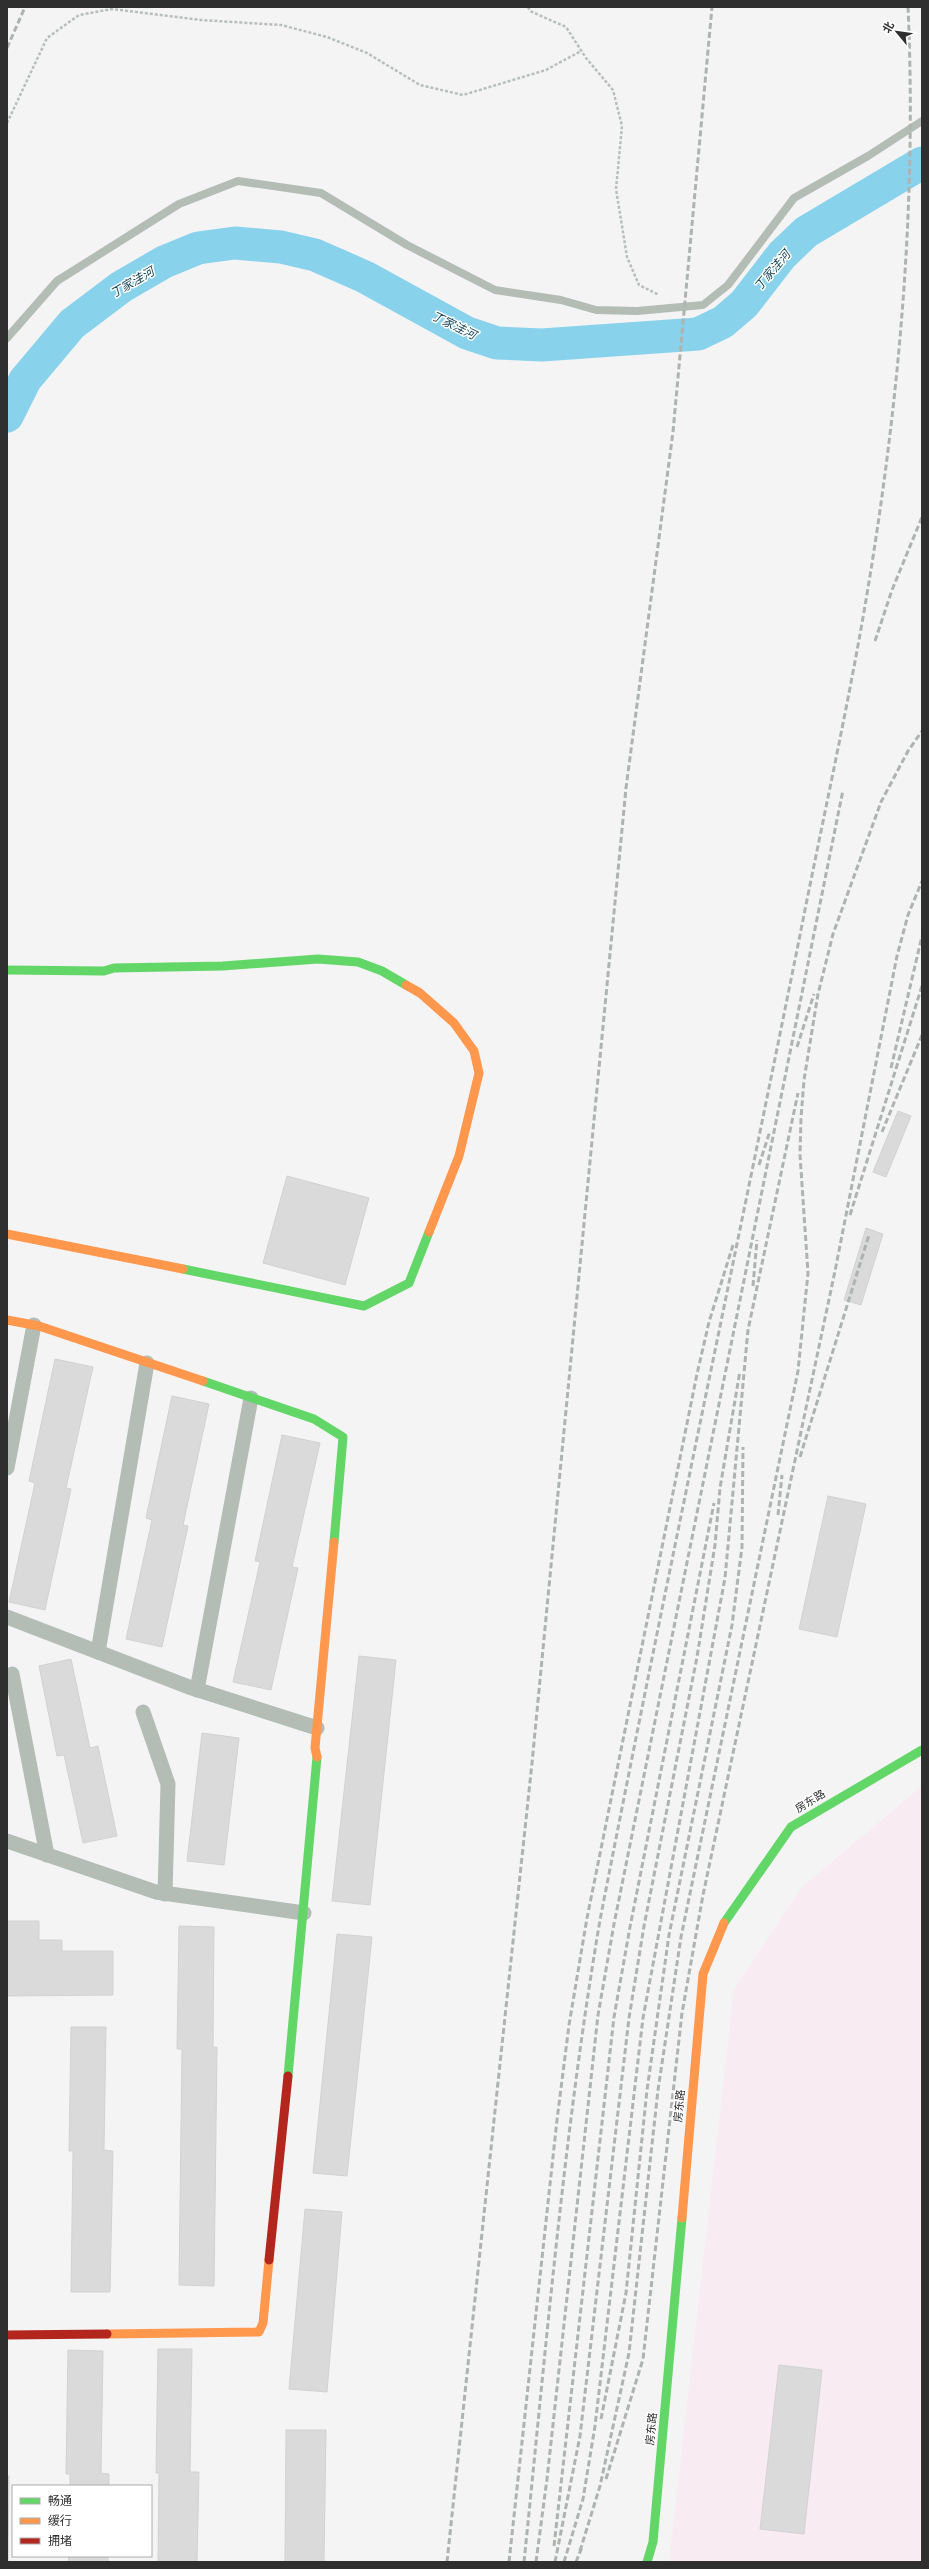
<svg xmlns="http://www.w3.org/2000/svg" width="929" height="2569" font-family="Poppins,'Noto Sans SC',sans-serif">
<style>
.industrial{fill:#f8ebf1}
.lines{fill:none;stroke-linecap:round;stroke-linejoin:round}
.river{stroke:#89d2ec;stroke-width:33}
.building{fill:#dadadb;stroke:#d2d2d3}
.path{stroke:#b8beba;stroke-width:2.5;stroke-dasharray:3 2;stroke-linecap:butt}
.lane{stroke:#b3bdb5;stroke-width:8}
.street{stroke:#b3bdb5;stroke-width:15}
.fast{stroke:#63d668;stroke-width:9}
.slow{stroke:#ff974d;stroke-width:9}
.jam{stroke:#b3261e;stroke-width:9}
.rail{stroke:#aeb3af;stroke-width:3;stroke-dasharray:6 3;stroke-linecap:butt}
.labels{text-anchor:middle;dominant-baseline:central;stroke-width:3;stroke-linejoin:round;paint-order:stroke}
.street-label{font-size:11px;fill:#2f2f2f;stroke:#fff}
.water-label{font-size:12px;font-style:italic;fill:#1c4959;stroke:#fff}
</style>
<rect width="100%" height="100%" fill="#f4f4f5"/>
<polygon class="industrial" points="922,1786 922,2562 669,2562 734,1989 801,1888"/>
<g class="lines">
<polyline class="river" points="7,416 25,380 72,324 121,287 164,262 198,248 235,243 281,247 315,255 365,277 467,333 497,343 542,345 698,334 723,322 744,304 782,255 806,232 922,163"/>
</g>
<g class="building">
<polygon points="898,1111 911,1116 886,1177 873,1172"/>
<polygon points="287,1176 369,1198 345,1285 263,1263"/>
<polygon points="866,1228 883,1234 861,1305 844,1300"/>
<polygon points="55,1359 93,1367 66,1488 71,1489 45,1610 9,1602 35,1483 29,1481"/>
<polygon points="172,1396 209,1404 183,1525 188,1526 162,1647 126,1639 152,1520 146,1518"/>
<polygon points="282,1435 320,1443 292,1567 298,1568 271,1690 233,1682 260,1562 255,1561"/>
<polygon points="828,1496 866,1504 837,1637 799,1629"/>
<polygon points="359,1656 396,1660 370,1905 332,1901"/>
<polygon points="71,1659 90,1748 98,1746 117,1836 83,1843 64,1755 57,1756 39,1666"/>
<polygon points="202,1733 239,1738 224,1865 187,1861"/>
<polygon points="7,1921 39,1921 39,1940 62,1940 62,1951 113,1951 113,1995 7,1996"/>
<polygon points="179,1926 214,1927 213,2047 217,2047 214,2286 179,2285 182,2049 177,2049"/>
<polygon points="337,1934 372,1937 347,2176 313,2173"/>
<polygon points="71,2027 106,2027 104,2150 113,2151 110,2292 71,2292 73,2151 69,2151"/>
<polygon points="305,2209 342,2212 327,2392 289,2389"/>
<polygon points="158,2349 192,2349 190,2472 199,2472 197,2562 158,2562 159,2473 156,2473"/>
<polygon points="68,2350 103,2351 101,2473 109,2474 109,2486 70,2486 70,2474 66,2474"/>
<polygon points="779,2365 822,2370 804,2534 760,2529"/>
<polygon points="286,2430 326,2430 324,2562 285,2562"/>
<polygon points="7,2476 9,2476 8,2562 7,2562"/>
<polygon points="69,2556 108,2556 108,2562 68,2562"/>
</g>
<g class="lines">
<g class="path">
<polyline points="528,7 530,11 566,27 586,58 613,90 622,126 616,189 627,257 639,285 659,295"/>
<polyline points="7,123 47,38 79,15 112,9 201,20 281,25 327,37 367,53 420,85 463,95 546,70 581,51"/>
</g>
<polyline class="lane" points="7,338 57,281 179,204 238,181 321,193 407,245 495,290 561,300 596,310 637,311 703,305 728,285 794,198 868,156 922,121"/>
<g class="street">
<polyline points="7,1468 34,1325"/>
<polyline points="7,1617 189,1687 317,1728"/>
<polyline points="98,1652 147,1363"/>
<polyline points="12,1674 47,1855"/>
<polyline points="197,1690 251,1398"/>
<polyline points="143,1712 168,1784 165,1894"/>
<polyline points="7,1841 156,1892 304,1913"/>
</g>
<g class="fast">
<polyline points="7,970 104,971 114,968 223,966 318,959 358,962 382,971 406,985"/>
<polyline points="183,1269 364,1306 409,1283 429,1232"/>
<polyline points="203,1381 314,1419 343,1437 334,1542"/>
<polyline points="724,1923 791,1827 922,1750"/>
<polyline points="288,2076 317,1757"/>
<polyline points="647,2562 653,2542 682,2218"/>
</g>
<g class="slow">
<polyline points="406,985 420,993 454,1023 474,1051 479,1073 459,1156 429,1232"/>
<polyline points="7,1234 183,1269"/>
<polyline points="7,1320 39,1326 203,1381"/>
<polyline points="317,1757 315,1748 334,1542"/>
<polyline points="682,2218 703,1974 724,1923"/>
<polyline points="107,2334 259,2332 263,2323 269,2260"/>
</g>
<g class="jam">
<polyline points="269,2260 288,2076"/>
<polyline points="7,2335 107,2334"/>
</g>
<g class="rail">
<polyline points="7,48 25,7"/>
<polyline points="875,641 892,590 922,517"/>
<polyline points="797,1047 814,994"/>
<polyline points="891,1068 922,936"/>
<polyline points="882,1132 922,1035"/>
<polyline points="759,1165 770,1131"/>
<polyline points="850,1215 922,986"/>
<polyline points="753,1286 757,1240"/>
<polyline points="800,1457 869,1235"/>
<polyline points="778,1515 782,1475"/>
<polyline points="601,2419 626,2293 647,2090 669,1935 732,1625 742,1547 743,1447"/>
<polyline points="606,2479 643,2359 682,2013 703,1895 835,1271 897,956 908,915 922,881"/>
<polyline points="554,2546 614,2017 630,1927 714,1503"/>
<polyline points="580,2551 600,2486 629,2353 658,2090 681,1937 798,1371 808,1273 800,1155 801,1118 804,1080 818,994 833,934 881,802 908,751 922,731"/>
<polyline points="447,2562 532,1763 626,788 673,432 712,7"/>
<polyline points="509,2562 557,2120 569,2025 587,1918 697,1374 709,1322 733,1245"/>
<path d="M524 2562C546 2348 564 2132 600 1920 664 1591 734 1263 800 935 822 823 847 712 866 600 899 404 917 205 908 7"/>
<polyline points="536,2562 547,2479 598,2015 614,1924 843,790"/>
<polyline points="555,2562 580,2436 629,2018 644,1926 697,1657 715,1545 720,1488 740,1371"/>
<polyline points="564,2562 583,2499 595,2426 643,2018 725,1578 748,1330 798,1093"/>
<polyline points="576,2562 582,2547"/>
</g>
</g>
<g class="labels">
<g class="street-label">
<text transform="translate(810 1801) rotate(-31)">房东路</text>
<text transform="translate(679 2106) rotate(-85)">房东路</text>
<text transform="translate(651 2429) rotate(-85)">房东路</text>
</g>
<g class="water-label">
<text transform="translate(772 270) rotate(-50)">丁家洼河</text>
<text transform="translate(132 282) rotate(-30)">丁家洼河</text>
<text transform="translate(454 325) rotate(26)">丁家洼河</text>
</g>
</g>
<rect width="929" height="2569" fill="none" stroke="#2f2f2f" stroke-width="16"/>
<rect x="12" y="2485" width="140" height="72" fill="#ffffff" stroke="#acacac"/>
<rect x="20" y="2498" width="20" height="6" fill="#63d668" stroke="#acacac"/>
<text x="48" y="2505" font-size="12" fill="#2f2f2f">畅通</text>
<rect x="20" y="2518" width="20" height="6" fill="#ff974d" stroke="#acacac"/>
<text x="48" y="2525" font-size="12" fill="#2f2f2f">缓行</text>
<rect x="20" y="2538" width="20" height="6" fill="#b3261e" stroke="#acacac"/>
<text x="48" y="2545" font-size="12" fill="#2f2f2f">拥堵</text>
<g transform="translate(897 32) rotate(299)" stroke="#ffffff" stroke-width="3" paint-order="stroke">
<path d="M0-3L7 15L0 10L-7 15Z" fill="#2f2f2f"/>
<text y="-6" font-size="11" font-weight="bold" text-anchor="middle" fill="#2f2f2f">北</text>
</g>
</svg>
